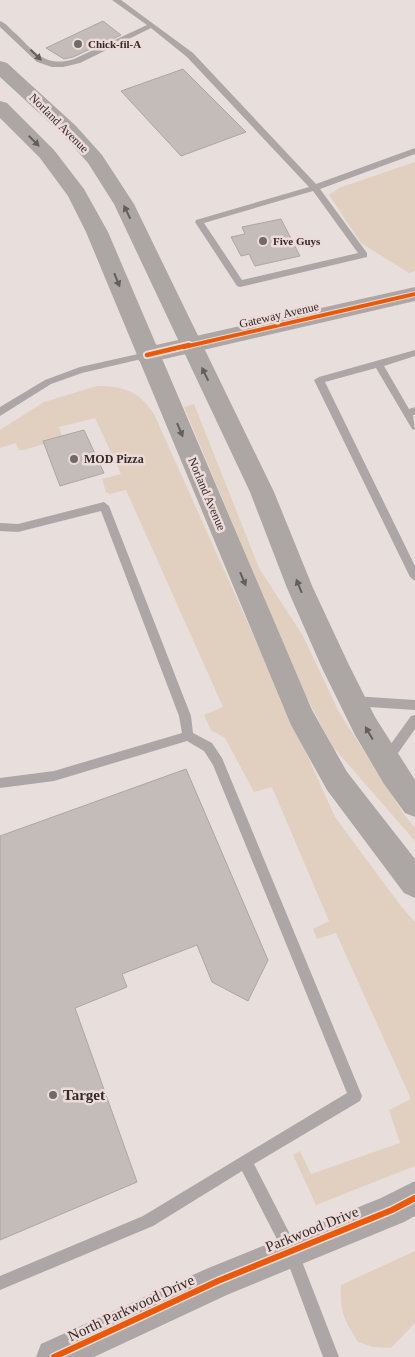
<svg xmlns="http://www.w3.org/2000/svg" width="415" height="1357" font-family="'Times New Roman',serif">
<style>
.green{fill:#e1d0c0}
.building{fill:#c3bcb9;stroke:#ada6a4}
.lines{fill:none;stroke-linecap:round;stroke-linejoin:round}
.service{fill:#aca7a6;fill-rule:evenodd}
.tertiary{fill:#aca7a6;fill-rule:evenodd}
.secondary{fill:#aca7a5;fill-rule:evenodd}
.cycleway-far2-casing{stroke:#eddbd7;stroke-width:6}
.cycleway-far1-casing{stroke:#eddbd7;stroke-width:8}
.cycleway-casing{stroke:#eddbd7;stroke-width:9}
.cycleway-far2{stroke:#e8590c;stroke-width:4}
.cycleway-far1{stroke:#e8590c;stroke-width:4.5}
.cycleway{stroke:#e8590c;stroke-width:6}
.oneway{fill:#635d5c}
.oneway2{fill:#635d5b}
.poi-dot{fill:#726a68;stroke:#eddbd7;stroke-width:2}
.labels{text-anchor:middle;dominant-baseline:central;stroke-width:5;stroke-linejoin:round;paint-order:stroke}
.far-poi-label{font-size:11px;font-weight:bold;fill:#322b2a;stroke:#eddbd7;text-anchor:start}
.street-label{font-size:12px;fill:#322b2a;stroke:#eddbd7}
.poi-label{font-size:12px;font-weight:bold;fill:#322b2a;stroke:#eddbd7;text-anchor:start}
.near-poi-label{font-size:15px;font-weight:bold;fill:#322b2a;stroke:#eddbd7;text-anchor:start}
.near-street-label{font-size:15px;fill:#322b2a;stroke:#eddbd7}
</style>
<rect width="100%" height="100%" fill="#e8dedc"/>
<g class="green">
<polygon points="415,162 415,271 409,273 361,243 329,195 339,188"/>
<path d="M97 386C123 386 139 391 154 414L335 817 400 905 415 922V1166L316 1205 293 1155 300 1151 311 1174 400 1143 389 1110 411 1099 336 933 317 939 313 929 329 921 272 787 254 792 225 738 211 730 204 715 223 707 126 490 110 494 106 492 102 479 121 474 95 418 59 427 62 436 43 441 44 444 24 450H19L16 443 0 448V430L44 402Z"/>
<polygon points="194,404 259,568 303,636 339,712 405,816 415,828 415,841 333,747 301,687 184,407"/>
<path d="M415 1251V1323L391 1348 373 1347 358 1342C344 1320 340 1312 341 1285Z"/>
</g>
<g class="building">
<polygon points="103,21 121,35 73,57 64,59 46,48"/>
<polygon points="183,69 246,132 181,156 121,91"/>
<polygon points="281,219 300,256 255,266 249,254 241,256 231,237 245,234 242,227"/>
<polygon points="84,430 104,473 60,486 43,441"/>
<polygon points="186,769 268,960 248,1001 212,982 197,945 122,974 127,987 75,1008 137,1182 0,1240 0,836"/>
</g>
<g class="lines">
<g class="service">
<path d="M112 0H121L193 53 316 184 415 148V154L320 189 367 253V257L240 287 237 286 195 222 196 220 309 187 187 57 151 28 80 63 63 67H52L37 62 0 27V21C6 23 10 29 15 33 35 52 45 68 74 59L147 25ZM313 191 358 253 242 280 204 223Z"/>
<polygon points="415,350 415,356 384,366 409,409 415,407 415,415 413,415 415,430 412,429 376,368 325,382 415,566 415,581 410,577 314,380 319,377"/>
<polygon points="147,352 152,355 150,357 82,373 51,384 0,416 0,407 45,380 80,367"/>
<polygon points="104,502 109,506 191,716 193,733 212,743 222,758 362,1096 360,1101 254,1164 296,1246 339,1357 323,1357 285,1255 242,1171 153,1226 0,1290 0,1276 143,1216 347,1093 213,765 204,751 187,741 54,781 0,788 0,778 54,771 182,733 179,716 101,511 18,532 0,531 0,523 18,524"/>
<polygon points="353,696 415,700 415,710 353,706 349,705 347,701 349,697"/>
<polygon points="415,715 415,729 391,763 387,764 383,763 381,759 383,755 411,716"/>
</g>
<g class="tertiary">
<polygon points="415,287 415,301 147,363 139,361 136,355 139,349 147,347"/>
<polygon points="415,1181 415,1216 404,1222 229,1294 94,1357 36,1357 41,1344 206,1269 381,1198"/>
</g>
<g class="secondary">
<polygon points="0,61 7,63 76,126 102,155 134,204 274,492 313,588 348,663 375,717 415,780 415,817 405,813 384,784 355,735 322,668 287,588 250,492 114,204 88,163 62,134 0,77"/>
<polygon points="0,101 7,103 54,150 84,189 108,232 312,710 347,772 415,859 415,898 404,893 327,790 291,725 86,232 68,196 40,158 0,118"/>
</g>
<defs>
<polyline id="cycleway-far2" points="184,347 415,294"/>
<polyline id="cycleway-far1" points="147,355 189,345"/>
<polyline id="cycleway" points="54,1357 218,1281 392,1210 415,1198"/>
</defs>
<use href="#cycleway-far2" class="cycleway-far2-casing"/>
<use href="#cycleway-far1" class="cycleway-far1-casing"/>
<use href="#cycleway" class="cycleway-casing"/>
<use href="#cycleway-far2" class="cycleway-far2"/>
<use href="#cycleway-far1" class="cycleway-far1"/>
<use href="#cycleway" class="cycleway"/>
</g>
<defs><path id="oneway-solid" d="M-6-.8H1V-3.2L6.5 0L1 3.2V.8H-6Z" transform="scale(1.25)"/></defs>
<use class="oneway" href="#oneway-solid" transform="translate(36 55) rotate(44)"/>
<g class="oneway2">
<use href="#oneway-solid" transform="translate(34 141) rotate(45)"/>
<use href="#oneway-solid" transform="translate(127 212) rotate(-116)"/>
<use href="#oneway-solid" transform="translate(117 280) rotate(68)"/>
<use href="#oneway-solid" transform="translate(205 374) rotate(-116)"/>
<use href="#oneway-solid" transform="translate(180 430) rotate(67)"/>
<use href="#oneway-solid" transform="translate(243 579) rotate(67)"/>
<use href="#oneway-solid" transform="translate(299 586) rotate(-112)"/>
<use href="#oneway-solid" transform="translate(369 733) rotate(-120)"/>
</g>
<g class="poi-dot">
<circle cx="78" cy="44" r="5"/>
<circle cx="263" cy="241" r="5"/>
<circle cx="74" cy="459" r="5"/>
<circle cx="53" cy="1095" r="5"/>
</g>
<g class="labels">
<g class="far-poi-label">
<text x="88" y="44">Chick-fil-A</text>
<text x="273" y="241">Five Guys</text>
</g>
<g class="street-label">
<text transform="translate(59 123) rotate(45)">Norland Avenue</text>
<text transform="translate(279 315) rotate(-13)">Gateway Avenue</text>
<text transform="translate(207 494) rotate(67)">Norland Avenue</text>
</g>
<g class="poi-label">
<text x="84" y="459">MOD Pizza</text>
</g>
<g class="near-poi-label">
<text x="63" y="1095">Target</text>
</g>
<g class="near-street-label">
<text transform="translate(312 1229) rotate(-22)">Parkwood Drive</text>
<text transform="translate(131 1308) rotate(-25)">North Parkwood Drive</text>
</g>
</g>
</svg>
